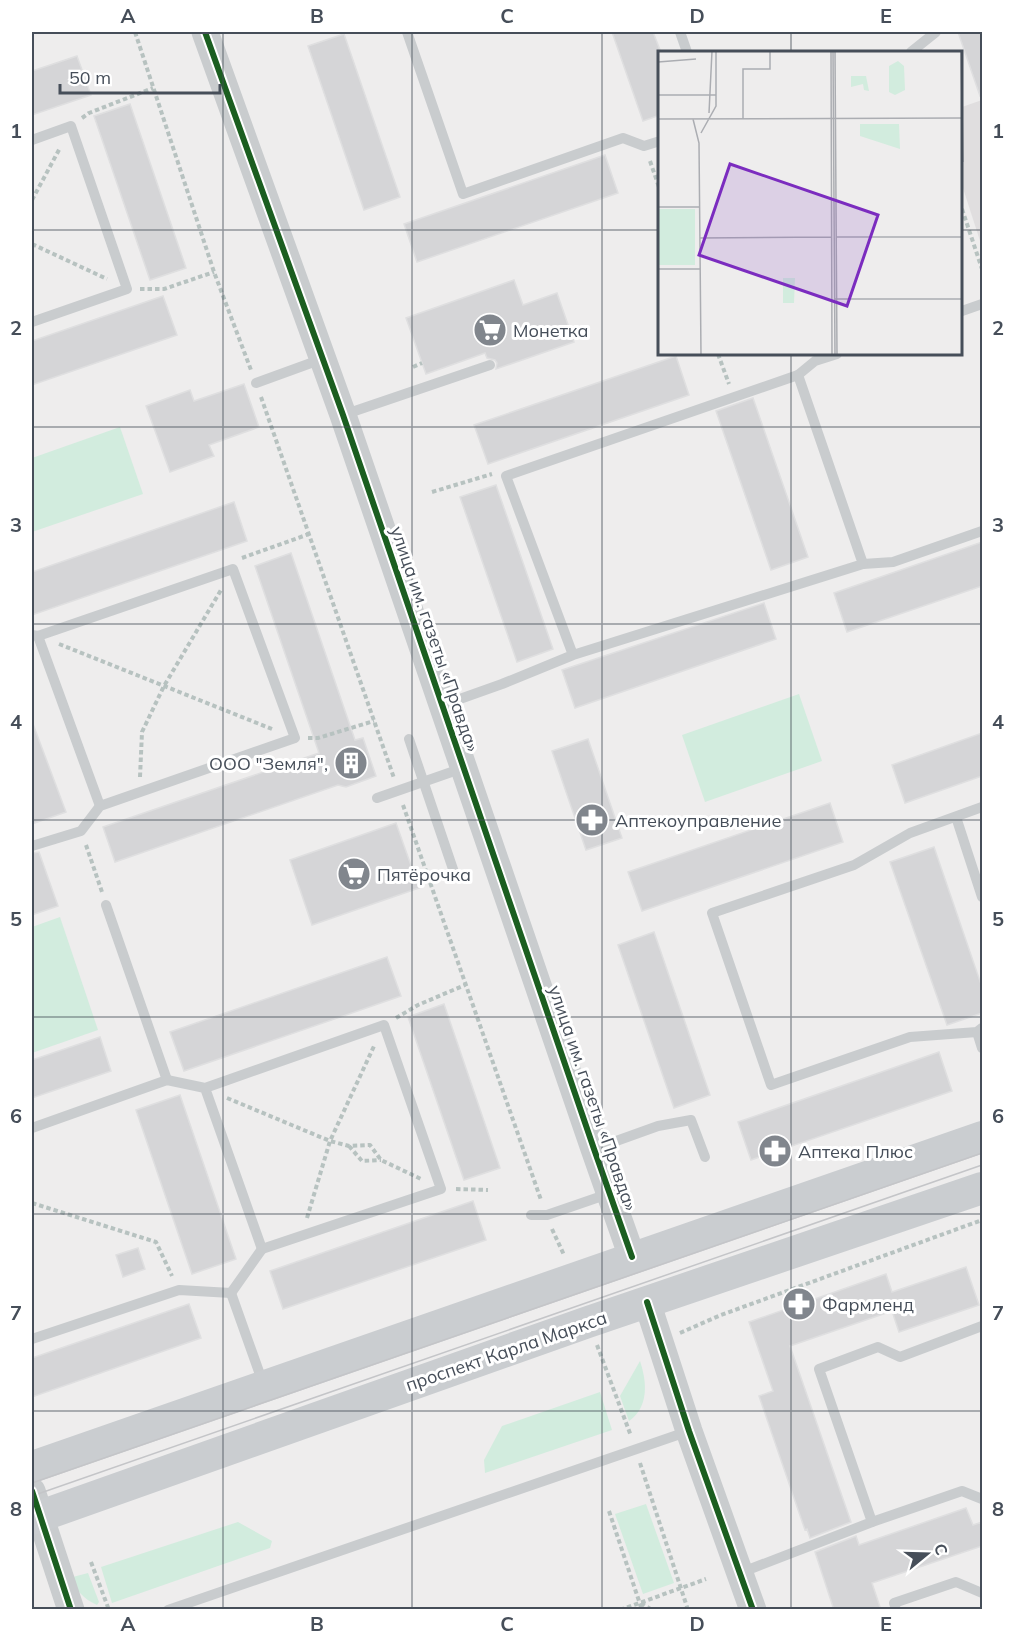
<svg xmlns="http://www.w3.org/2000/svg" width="1014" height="1641" font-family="Mulish,sans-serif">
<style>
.education{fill:#e0dedf}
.green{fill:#d2ecde}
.building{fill:#d5d5d7;stroke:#dfdfe0;stroke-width:1.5}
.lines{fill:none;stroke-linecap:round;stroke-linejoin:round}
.path{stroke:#b7c2c0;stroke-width:4;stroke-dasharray:4.5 3;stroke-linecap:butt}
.service{stroke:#c9ccce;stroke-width:10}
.tertiary{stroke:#c9ccce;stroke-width:27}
.secondary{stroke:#cacdd0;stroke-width:32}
.tram{stroke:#c4c5c8;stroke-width:1.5}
.cycleway-casing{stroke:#fff;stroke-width:10}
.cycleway{stroke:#1b5e20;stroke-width:6}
.grid{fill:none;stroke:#464e59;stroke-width:1.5;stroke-opacity:0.55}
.labels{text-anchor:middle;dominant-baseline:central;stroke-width:6;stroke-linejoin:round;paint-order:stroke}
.poi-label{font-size:18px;fill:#464e59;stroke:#fff;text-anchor:start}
.street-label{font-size:18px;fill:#464e59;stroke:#fff}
.inset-road{fill:none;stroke:#abadb2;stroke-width:1.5}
.view{fill:#7b2cbf;fill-opacity:0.15;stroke:#7b2cbf;stroke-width:3}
.inset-edge{fill:none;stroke:#464e59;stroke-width:3}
.neatline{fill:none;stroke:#464e59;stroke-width:2}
.grid-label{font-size:20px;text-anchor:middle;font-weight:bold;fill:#464e59}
</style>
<rect width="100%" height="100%" fill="#eeeded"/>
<polygon class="education" points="982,100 982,247 962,185 962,107"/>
<g class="green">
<polygon points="120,427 143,494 32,532 32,458"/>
<polygon points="799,694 822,761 705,802 682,735"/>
<polygon points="60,917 98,1030 32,1053 32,927"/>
<path d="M640 1361C647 1382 649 1407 629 1421L620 1396Z"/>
<polygon points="600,1392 612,1430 485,1473 484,1460 502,1426"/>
<polygon points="646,1504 674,1583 643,1594 615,1514"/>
<polygon points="238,1522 272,1541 270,1548 112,1603 101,1567"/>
<path d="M88 1573 99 1602 97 1605C83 1599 77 1590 69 1578Z"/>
</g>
<g class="building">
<polygon points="612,32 653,32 660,50 660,115 643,121"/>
<polygon points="958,32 982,32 982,95 980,96"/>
<polygon points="344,34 400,197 364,210 308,46"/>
<polygon points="77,56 91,95 32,115 32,71"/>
<polygon points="130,104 186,268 150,280 94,116"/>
<polygon points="605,155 618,193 417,262 404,224"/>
<polygon points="514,280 523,305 557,293 574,342 496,369 497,363 495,360 487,358 485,353 426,374 406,318"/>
<polygon points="163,296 177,335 32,385 32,341"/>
<polygon points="676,356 689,395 488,464 474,425"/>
<polygon points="244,384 259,427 209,445 214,456 170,472 146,406 190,390 194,401"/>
<polygon points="753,398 808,557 771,570 716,411"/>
<polygon points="496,485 553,649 517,662 460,497"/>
<polygon points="234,502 247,541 32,615 32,572"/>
<polygon points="982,542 982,586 847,632 834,593"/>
<polygon points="291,553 355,740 363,738 376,776 346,787 338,785 115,862 103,827 319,753 255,566"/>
<polygon points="764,603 776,639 575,708 562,670"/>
<polygon points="32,724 33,724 66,812 32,824"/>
<polygon points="982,733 982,776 905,803 892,765"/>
<polygon points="588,739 622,838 586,850 552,751"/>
<polygon points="830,803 843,842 642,911 628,872"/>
<polygon points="396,823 419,888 312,925 290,860"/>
<polygon points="934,847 982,987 982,1013 947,1025 890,862"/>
<polygon points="39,852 58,906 32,915 32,853"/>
<polygon points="654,932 710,1095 674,1108 618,945"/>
<polygon points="387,957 401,996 184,1071 170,1032"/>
<polygon points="444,1004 500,1168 464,1180 408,1017"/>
<polygon points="100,1037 111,1071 32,1098 32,1060"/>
<polygon points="939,1052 952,1091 751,1160 738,1122"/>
<polygon points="180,1095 236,1259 192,1274 136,1110"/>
<polygon points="473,1201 486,1240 283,1309 270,1271"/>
<polygon points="138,1248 145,1269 123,1277 116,1255"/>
<polygon points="966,1267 979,1305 899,1332 892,1311 790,1346 851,1522 810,1538 807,1529 805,1530 759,1396 773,1391 749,1322 886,1274 892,1292"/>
<polygon points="189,1304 201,1338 32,1397 32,1358"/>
<polygon points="966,1508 973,1525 982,1522 982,1546 872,1583 881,1610 834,1610 815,1552 856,1536 859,1545"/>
</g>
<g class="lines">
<g class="path">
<polyline points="135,32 214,272 251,370"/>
<polyline points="82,118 89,113 153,88"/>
<polyline points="650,161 660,190"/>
<polyline points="32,200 60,148"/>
<polyline points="962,209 982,269"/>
<polyline points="32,244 107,279"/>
<polyline points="140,289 164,289 214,272"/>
<polyline points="718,354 729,384"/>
<polyline points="413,367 422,363"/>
<polyline points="261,397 394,778"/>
<polyline points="432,492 492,474"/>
<polyline points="242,558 309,534"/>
<polyline points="59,644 272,729"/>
<polyline points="308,738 318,738 374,721"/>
<polyline points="140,777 142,732 164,686 221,590"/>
<polyline points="403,805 541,1200"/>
<polyline points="86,845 102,892"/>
<polyline points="396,1018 418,1005 465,985"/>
<polyline points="227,1098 330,1141 349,1146 370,1145 381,1160 421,1179"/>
<polyline points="349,1146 362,1161 381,1160"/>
<polyline points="456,1189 488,1190"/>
<polyline points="32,1203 156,1242 172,1276"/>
<polyline points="307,1218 330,1141 375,1044"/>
<polyline points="552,1229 564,1255"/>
<polyline points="680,1333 721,1315 982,1220"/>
<polyline points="597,1345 631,1436"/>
<polyline points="640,1463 688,1610"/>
<polyline points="609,1511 642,1610"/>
<polyline points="91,1562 109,1610"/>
<polyline points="641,1603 652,1610"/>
<polyline points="620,1610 706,1579"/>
</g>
<g class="service">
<polyline points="407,32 463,194 623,138 644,146 660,141"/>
<polyline points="680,32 687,52"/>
<polyline points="911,52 936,32"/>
<polyline points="32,140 71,126 127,289 32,322"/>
<polyline points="962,311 982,304"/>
<polyline points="798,375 815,361 837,354"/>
<polyline points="256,383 322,359"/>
<polyline points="343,415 490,365"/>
<polyline points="863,564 893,562 982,531"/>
<polyline points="32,635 38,636 233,569 295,738 100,806 81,831 32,846"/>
<polyline points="38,636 100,806"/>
<polyline points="443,705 502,684 573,655 863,564 798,375 506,476 573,655"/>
<polyline points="409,739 456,878"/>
<polyline points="377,798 463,768"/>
<polyline points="982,807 910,833 854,865 712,913 771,1085 910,1037 977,1032 982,1028"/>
<polyline points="956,817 982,897"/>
<polyline points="106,905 167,1080"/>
<polyline points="977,1032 982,1048"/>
<polyline points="32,1128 167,1080 205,1088 384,1025 441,1189 262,1249 205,1088"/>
<polyline points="594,1149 658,1126 691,1120 705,1157"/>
<polyline points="531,1215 547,1215 608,1194"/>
<polyline points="231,1293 263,1383"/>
<polyline points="32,1339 179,1290 231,1293 262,1249"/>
<polyline points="872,1522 962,1491 982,1499"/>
<polyline points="740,1573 872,1522 819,1369 878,1347 900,1357 982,1326"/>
<polyline points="168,1610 689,1431"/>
<polyline points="896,1610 894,1603 956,1582 982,1593"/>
</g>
<g class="tertiary">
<polyline points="205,32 343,415 594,1149 632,1257"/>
<polyline points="647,1302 689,1431 753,1610"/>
<polyline points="32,1491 71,1610"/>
</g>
<g class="secondary">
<polyline points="32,1467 982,1137"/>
<polyline points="32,1519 588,1322 982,1188"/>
</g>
<g class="tram">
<polyline points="32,1483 982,1153"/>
<polyline points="32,1496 982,1165"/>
</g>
<defs>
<g id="cycleway">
<polyline points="205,32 343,415 594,1149 632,1257"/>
<polyline points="647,1302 689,1431 753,1610"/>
<polyline points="32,1491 71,1610"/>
</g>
</defs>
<use href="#cycleway" class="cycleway-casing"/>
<use href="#cycleway" class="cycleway"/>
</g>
<path class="grid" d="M223 32V1610M412 32V1610M602 32V1610M791 32V52M32 230H660M962 230H982M791 354V1610M32 427H982M32 624H982M32 820H982M32 1017H982M32 1214H982M32 1411H982"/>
<defs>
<symbol id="supermarket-disc" viewBox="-11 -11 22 22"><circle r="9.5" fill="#81868d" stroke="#fff"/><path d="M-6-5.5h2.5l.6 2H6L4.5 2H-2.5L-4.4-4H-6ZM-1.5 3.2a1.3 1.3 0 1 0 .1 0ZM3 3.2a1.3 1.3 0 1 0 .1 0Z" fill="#fff"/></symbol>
<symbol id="building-disc" viewBox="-11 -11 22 22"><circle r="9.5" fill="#81868d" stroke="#fff"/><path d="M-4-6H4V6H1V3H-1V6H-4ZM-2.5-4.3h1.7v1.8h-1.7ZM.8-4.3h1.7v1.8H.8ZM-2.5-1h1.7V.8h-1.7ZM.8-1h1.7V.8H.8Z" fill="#fff"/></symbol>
<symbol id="pharmacy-disc" viewBox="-11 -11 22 22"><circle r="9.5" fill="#81868d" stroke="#fff"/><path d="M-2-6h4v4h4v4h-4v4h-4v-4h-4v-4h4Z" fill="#fff"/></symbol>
</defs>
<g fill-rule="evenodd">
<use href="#supermarket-disc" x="471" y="311" width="38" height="38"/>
<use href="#building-disc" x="332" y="744" width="38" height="38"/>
<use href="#pharmacy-disc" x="573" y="801" width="38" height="38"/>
<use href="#supermarket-disc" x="335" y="855" width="38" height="38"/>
<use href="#pharmacy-disc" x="756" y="1132" width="38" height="38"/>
<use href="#pharmacy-disc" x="780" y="1285" width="38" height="38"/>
</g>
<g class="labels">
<g class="poi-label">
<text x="513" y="330">Монетка</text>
<text x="328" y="763" text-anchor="end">ООО "Земля",</text>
<text x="615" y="820">Аптекоуправление</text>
<text x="377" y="874">Пятёрочка</text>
<text x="798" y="1151">Аптека Плюс</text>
<text x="822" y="1304">Фармленд</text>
</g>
<g class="street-label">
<text transform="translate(435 639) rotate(71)">улица им. газеты «Правда»</text>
<text transform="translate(593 1098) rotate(71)">улица им. газеты «Правда»</text>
<text transform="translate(506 1351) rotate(-19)">проспект Карла Маркса</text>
</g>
</g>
<g transform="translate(658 51)">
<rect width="304" height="304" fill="#eeeded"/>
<path d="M240 10 246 15 247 39 237 44 231 41V15ZM193 25H208L211 40 206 39 205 33 193 36ZM202 73H241L242 98 202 85ZM0 158H37V214H0ZM125 227H137L136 252H125Z" fill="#d2ecde"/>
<path class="inset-road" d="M173 0 174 304M175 0 177 304M177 0 179 304M303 0 305 111M0 11 38 8M0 44H58M51 62 54 0M0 68 305 67M35 68 41 92 43 304M85 68V18H112V0M43 82 58 55V0M0 156H42M178 186H305M42 187 174 186M0 218H42M176 248H305"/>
<path class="view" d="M72 113 220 164 189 255 41 204Z"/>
<rect width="304" height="304" class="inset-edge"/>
</g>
<rect width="1014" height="1641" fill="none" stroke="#ffffff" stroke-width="66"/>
<g transform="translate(927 1554) rotate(71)" stroke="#ffffff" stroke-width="4.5" paint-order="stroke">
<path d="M0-4.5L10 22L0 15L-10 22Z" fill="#464e59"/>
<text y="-9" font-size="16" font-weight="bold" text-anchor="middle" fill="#464e59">С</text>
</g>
<path d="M60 84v9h160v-9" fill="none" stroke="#464e59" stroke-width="3"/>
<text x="69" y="84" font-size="18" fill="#464e59" stroke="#ffffff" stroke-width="4.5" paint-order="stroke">50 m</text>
<rect x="33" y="33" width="948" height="1575" class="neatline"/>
<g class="grid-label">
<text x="128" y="23">A</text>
<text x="317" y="23">B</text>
<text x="507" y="23">C</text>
<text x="697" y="23">D</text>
<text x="886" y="23">E</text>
<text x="16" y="138">1</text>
<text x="998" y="138">1</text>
<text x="16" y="335">2</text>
<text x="998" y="335">2</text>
<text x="16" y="532">3</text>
<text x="998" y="532">3</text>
<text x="16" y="729">4</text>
<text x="998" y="729">4</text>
<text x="16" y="926">5</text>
<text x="998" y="926">5</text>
<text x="16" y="1123">6</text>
<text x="998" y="1123">6</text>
<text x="16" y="1320">7</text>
<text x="998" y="1320">7</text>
<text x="16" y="1516">8</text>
<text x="998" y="1516">8</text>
<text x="128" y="1631">A</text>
<text x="317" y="1631">B</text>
<text x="507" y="1631">C</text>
<text x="697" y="1631">D</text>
<text x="886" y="1631">E</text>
</g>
</svg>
